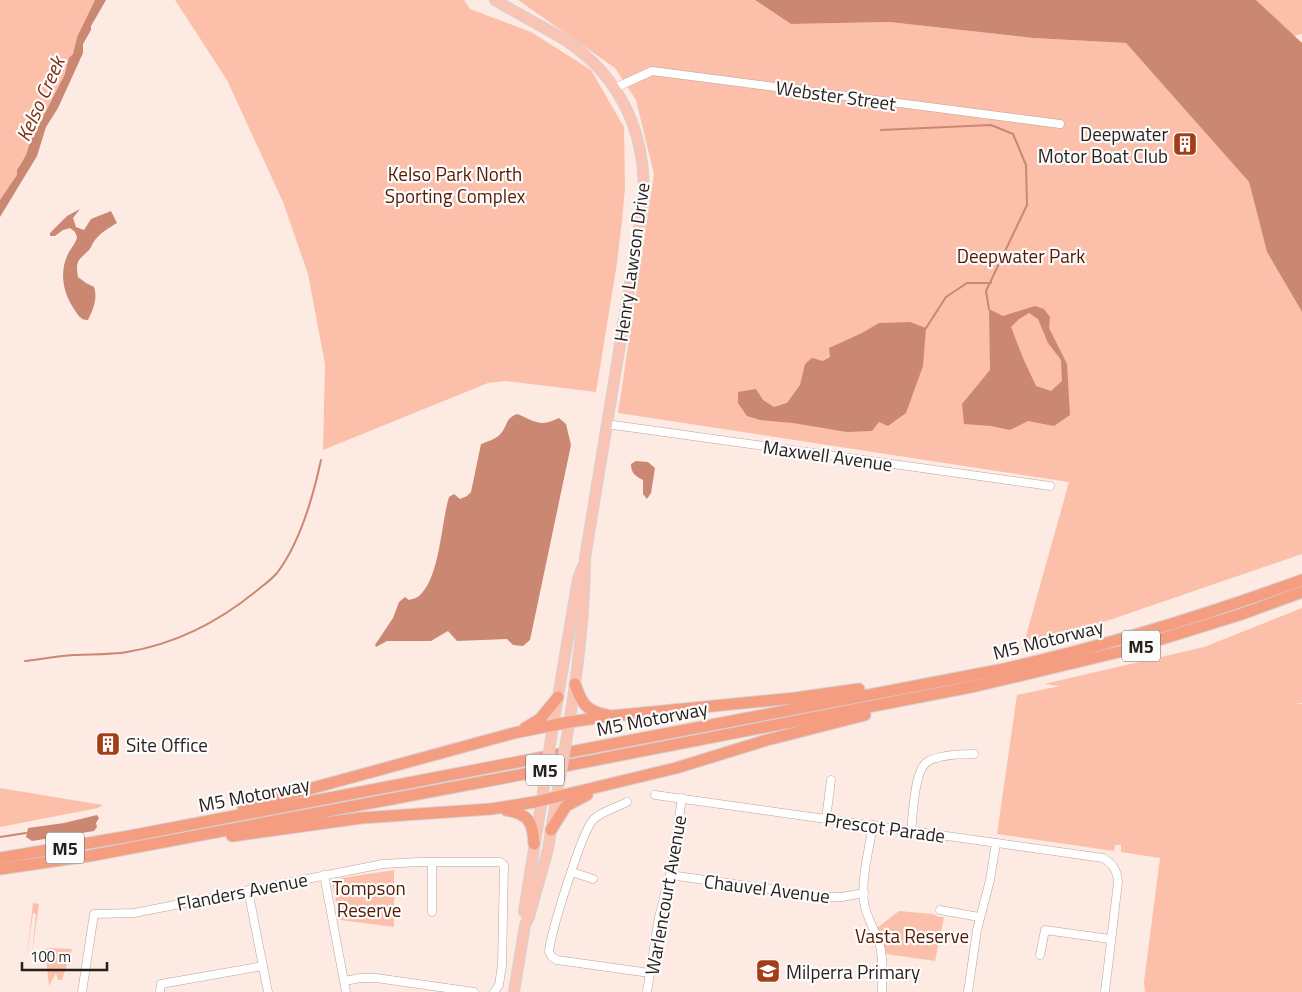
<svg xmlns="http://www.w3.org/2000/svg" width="1302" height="992" font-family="'Titillium Web',sans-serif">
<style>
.green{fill:#fcbfaa}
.water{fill:#ca8872;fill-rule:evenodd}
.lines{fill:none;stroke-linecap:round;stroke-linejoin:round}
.stream{stroke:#ca8872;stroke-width:2}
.minor-casing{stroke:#bba49d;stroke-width:9}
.major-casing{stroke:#d4d2d2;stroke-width:12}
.highway-casing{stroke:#d4d2d2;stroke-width:13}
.minor{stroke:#fff;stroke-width:8}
.major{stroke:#f9c4b3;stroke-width:10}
.highway{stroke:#f59d80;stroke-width:11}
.major-bridge-casing{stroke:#d4d2d2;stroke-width:12;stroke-linecap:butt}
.major-bridge{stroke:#f9c4b3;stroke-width:10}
.labels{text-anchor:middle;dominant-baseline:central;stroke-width:4.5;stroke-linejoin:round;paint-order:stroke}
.shield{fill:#fcfcfc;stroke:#67615f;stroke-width:1}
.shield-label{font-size:18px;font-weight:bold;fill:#271f1c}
.street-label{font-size:19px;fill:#271f1c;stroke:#fcfcfc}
.poi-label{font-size:19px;fill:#271f1c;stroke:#fcfcfc;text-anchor:start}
.park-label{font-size:19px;fill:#551a03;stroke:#fcfcfc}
.water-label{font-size:20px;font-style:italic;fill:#7e2f11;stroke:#fcfcfc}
</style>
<rect width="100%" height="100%" fill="#fdeae3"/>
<g class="green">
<polygon points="0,0 95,0 77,37 73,54 65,70 64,76 30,142 26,155 20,164 18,175 0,200"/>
<polygon points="175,0 464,0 470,9 531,32 591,70 624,127 625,188 622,220 617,263 596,392 506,381 488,383 323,450 325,364 308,274 283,202 227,80"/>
<polygon points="518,0 755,0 791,24 889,22 1033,38 1126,43 1249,182 1267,252 1302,312 1302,554 1022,650 1069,482 618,413 654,174 636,100 615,68"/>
<polygon points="1256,0 1302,0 1302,34 1294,36"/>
<polygon points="1302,608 1302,703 1295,703 1302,704 1302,992 1145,992 1144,982 1160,858 1121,852 1121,845 1115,845 1114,851 997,834 1017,695 1060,686 1044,684 1204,647"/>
<polygon points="0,788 103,805 98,808 0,827"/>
<polygon points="394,870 394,927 340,920 332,883 335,879"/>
<polygon points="33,903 39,904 32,953 36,914 33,913 26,963"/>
<polygon points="899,911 933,914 939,917 944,917 935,961 886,954 883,941 877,928"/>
<polygon points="49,948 72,949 62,980 58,980 56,973 49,986 45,949 50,950"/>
</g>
<g class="water">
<polygon points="95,0 106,0 91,26 91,30 83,44 83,53 58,108 46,127 37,156 0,217 0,200 17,175 17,170 26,155 30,142 64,76 69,58 73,54 77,37"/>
<polygon points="755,0 1256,0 1302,43 1302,312 1267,252 1249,182 1126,43 1033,38 889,22 791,24"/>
<path d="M80 209 73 218 76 227 84 230 91 219 111 211 117 223C109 228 101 232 95 240 92 243 92 247 89 250 79 260 75 260 78 277L86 283 94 287C98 298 93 310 88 320 80 320 78 315 74 309 63 293 59 272 68 254 71 248 76 243 77 237L75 232 70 228 63 230 55 236H50V233L67 216Z"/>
<path d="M1035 306 1044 309 1050 317 1049 328 1067 364 1070 415 1054 426 1028 421 1010 430 991 426 964 424 962 404 990 370 989 309 1003 316ZM1029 313 1038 319 1048 343 1061 360 1062 381 1051 391 1036 386 1023 358 1011 327 1019 319Z"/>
<polygon points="910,322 926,328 923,366 906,413 888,426 879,422 872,431 847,432 793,423 760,420 747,416 738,403 738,392 756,389 763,400 774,407 787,403 800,385 805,364 812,358 823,361 830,357 829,348 862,333 879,323"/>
<path d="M517 414C526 417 534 423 543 423 548 423 554 420 559 418L566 424 571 445 530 640 523 646 513 645 507 639 457 641 448 631 431 641H387L376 647 375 645 393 618 399 602 405 597 409 600C412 599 417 598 419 596 440 578 441 523 449 497L454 494 460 499 467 496 471 492 481 444C489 441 497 439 502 432 508 424 505 419 517 414Z"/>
<path d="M636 461 648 462 655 468 651 493 647 499 643 494V480C635 476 631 473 631 464Z"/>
<polygon points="97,815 99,818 96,823 97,827 94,831 32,841 26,837 28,828 64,823"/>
</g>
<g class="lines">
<g class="stream">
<polyline points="881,130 991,125 1013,134 1026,165 1027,205 986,291 989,309"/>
<polyline points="926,328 946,297 967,283 991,283"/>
<path d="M25 661C41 659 58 656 74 655 92 654 110 655 127 652 176 644 222 620 260 588 265 584 272 579 277 573 300 543 313 497 321 460"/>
<polyline points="0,837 26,833"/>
</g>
<defs>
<g id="minor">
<polyline points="615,88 652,71 1060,124"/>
<polyline points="606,424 1050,486"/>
<path d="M655 795 1103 858C1113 864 1117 870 1118 882L1105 992"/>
<path d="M627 802C616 808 601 811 593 820 582 831 550 935 549 952L552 957 557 960 650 973"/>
<polyline points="826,819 831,780"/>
<path d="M873 825C869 849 861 879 864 902 866 917 874 928 879 942 884 958 882 975 882 992"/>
<path d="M911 831C913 815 914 771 927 762 938 755 961 754 974 754"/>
<polyline points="432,862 432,912"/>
<polyline points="572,872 593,879"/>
<polyline points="324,875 346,992"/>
<polyline points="670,875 825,897 842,897 864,893"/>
<polyline points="248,890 268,992"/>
<polyline points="940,910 979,917"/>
<polyline points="1040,955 1045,930 1110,939"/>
<polyline points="345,981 360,978 376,978 474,992"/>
<polyline points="82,992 94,914 134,913 383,864 419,862 500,862 504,865 502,965 499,985 494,992"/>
<polyline points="160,992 161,984 263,966"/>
<polyline points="647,992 659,917 672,866 682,798"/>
<polyline points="968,992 977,930 990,880 996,843"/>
</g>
<g id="major">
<path d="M495 0C518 14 542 26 565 40 623 78 648 138 643 205L585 558C585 618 577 677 567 736"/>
<polyline points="551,738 578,579 583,566"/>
<polyline points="524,912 544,786"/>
<polyline points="514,992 525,925 529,917 548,849 559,783"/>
</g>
<g id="highway">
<path d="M575 684C582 704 586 711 607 715"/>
<polyline points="525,728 540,719 558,697"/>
<polyline points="243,807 514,733 569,722 611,716 795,698 859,689"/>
<path d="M506 810C528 814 533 821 534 844"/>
<polyline points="551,830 566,806 587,795"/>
<polyline points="232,836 361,818 491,809 535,802 676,768 767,740 865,715"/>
<path d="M0 858 130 836 999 670C1102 647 1203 616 1302 580"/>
<polyline points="0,869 89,856 503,778 976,686 1123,651 1242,614 1302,592"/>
</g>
</defs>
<use href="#minor" class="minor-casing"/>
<use href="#major" class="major-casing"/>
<use href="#highway" class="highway-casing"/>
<use href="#minor" class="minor"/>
<use href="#major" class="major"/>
<use href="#highway" class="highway"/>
<defs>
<g id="major-bridge">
<polyline points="559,783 567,736"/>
<polyline points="544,786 551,738"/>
</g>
</defs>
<use href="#major-bridge" class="major-bridge-casing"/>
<use href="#major-bridge" class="major-bridge"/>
</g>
<defs>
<symbol id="building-square" viewBox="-11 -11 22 22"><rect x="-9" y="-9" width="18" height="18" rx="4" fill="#a43e17" stroke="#fcfcfc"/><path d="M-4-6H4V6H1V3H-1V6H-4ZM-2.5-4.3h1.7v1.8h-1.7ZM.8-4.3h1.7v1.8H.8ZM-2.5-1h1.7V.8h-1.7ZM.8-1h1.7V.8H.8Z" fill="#fff"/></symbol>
<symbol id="school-square" viewBox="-11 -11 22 22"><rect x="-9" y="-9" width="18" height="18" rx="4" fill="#a43e17" stroke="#fcfcfc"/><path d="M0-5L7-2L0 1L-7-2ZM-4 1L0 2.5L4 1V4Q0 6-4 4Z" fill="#fff"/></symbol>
</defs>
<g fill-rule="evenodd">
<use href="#building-square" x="1171" y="130" width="28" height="28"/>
<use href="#building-square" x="94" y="730" width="28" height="28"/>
<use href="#school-square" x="754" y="957" width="28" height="28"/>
</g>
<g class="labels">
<g class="shield">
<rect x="1122" y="630.5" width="38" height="31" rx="4"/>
<rect x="526" y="754.5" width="38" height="31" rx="4"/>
<rect x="46" y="832.5" width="38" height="31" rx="4"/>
</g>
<g class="shield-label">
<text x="1141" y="646">M5</text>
<text x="545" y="770">M5</text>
<text x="65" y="848">M5</text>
</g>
<g class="street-label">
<text transform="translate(836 95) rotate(8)">Webster Street</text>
<text transform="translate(631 262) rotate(-82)">Henry Lawson Drive</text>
<text transform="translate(828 455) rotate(8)">Maxwell Avenue</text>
<text transform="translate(1048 639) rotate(-14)">M5 Motorway</text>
<text transform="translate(652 718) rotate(-11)">M5 Motorway</text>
<text transform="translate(254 794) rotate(-11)">M5 Motorway</text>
<text transform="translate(885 827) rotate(8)">Prescot Parade</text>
<text transform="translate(767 888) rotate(7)">Chauvel Avenue</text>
<text transform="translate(242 891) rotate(-11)">Flanders Avenue</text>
<text transform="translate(665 895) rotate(-80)">Warlencourt Avenue</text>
</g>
<g class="poi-label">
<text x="1168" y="133" text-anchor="end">Deepwater<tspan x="1168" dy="22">Motor Boat Club</tspan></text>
<text x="126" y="744">Site Office</text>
<text x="786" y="971">Milperra Primary</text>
</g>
<g class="park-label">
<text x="455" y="173">Kelso Park North<tspan x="455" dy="22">Sporting Complex</tspan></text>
<text x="1021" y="255">Deepwater Park</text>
<text x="369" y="887">Tompson<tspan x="369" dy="22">Reserve</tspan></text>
<text x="912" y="935">Vasta Reserve</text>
</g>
<g class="water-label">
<text transform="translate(40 99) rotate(-66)">Kelso Creek</text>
</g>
</g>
<path d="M22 962v8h85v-8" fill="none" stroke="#271f1c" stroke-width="2.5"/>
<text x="30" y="962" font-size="15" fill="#271f1c" stroke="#fcfcfc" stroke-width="4" paint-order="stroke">100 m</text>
</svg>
